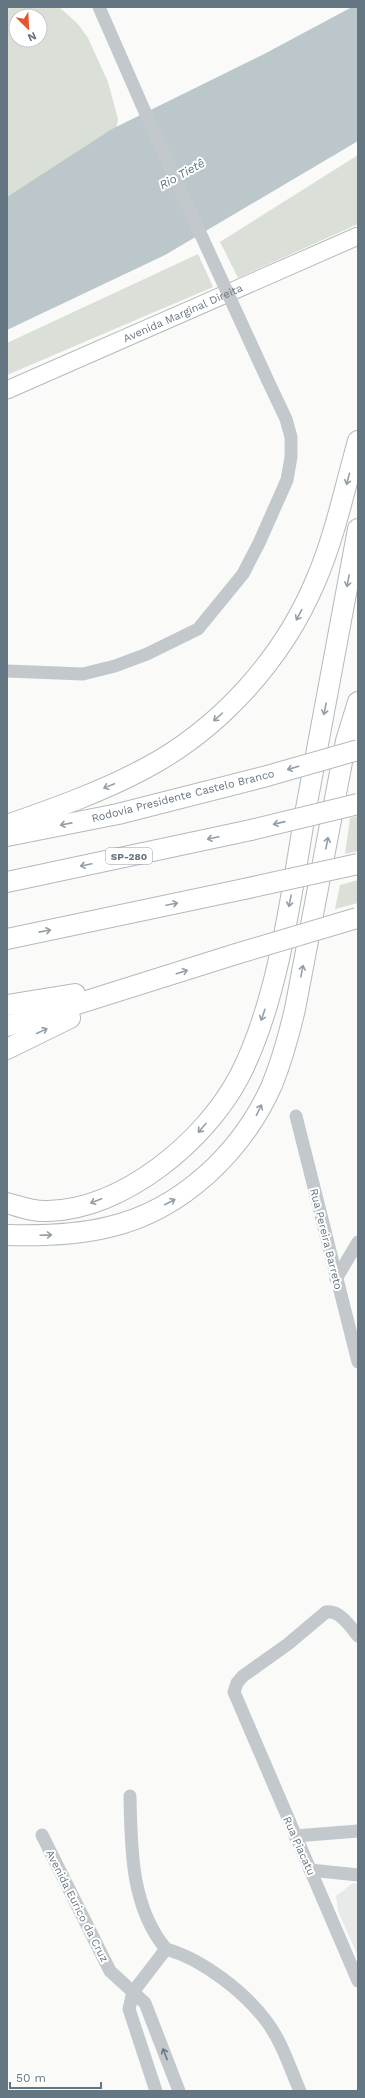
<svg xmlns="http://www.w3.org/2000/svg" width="365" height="2098" font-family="'Work Sans',sans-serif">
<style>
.built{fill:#e8e9e9}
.green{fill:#dadfd7;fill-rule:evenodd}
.water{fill:#bbc7cb}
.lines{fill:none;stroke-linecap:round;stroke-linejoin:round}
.major-casing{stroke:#b5babe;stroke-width:19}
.highway-casing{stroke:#b4b9bd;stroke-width:22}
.minor{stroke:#c3c8cc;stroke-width:13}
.major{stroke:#fff;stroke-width:17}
.highway{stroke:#fff;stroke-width:20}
.highway-bridge-casing{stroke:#b4b9bd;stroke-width:22;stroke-linecap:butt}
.minor-bridge{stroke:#c3c8cc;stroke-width:13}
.highway-bridge{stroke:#fff;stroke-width:20}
.oneway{stroke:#939fa8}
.oneway2{stroke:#6a7a87}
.labels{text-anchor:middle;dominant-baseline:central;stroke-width:4;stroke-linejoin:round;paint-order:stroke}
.shield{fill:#fff;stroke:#939fa8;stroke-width:1}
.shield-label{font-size:10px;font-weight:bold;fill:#657683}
.street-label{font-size:11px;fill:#657683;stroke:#fff}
.water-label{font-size:12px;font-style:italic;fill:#60757c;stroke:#fff}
</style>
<rect width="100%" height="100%" fill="#fafaf8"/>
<polygon class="built" points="353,1883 358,1883 358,1956 338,1911 336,1896"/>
<g class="green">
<path d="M7 7H59L78 24 88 38 108 82 118 119 116 130 7 207ZM16 16H40V40H16Z"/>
<polygon points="358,155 358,224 238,278 220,242"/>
<polygon points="198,254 213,287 7,375 7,343"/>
<polygon points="358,816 358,851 345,854 350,818"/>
<polygon points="358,880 358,903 335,909 340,885"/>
</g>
<polygon class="water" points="352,7 358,7 358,141 165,255 7,330 7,197 112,129 266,53"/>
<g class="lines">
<defs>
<g id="major">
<path id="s1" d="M7 390 358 236"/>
</g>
<g id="highway">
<path d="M7 825C53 809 101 792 144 769 220 729 283 659 316 580 335 536 345 487 358 441"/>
<polyline points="7,836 118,814 267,776"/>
<polyline points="7,882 251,830"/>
<polyline points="7,939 244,889"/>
<polyline points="7,1005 75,994"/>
<polyline points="7,1026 236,954"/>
<polyline points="7,1049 70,1018"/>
<path d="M7 1203C21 1207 34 1212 48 1211 124 1209 205 1141 239 1077 278 1002 291 896 305 814 322 719 340 624 358 529"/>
<path d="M7 1235C41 1236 76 1235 109 1227 182 1210 242 1152 272 1085 282 1060 289 1035 295 1009L346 741 358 702"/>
</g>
</defs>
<use href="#major" class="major-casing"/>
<use href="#highway" class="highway-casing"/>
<g class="minor">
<polyline points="7,671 83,674 115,666 147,654 198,629 243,574 259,543 287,480 291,457 291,437 286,419 268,381"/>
<polyline points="296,1116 358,1362"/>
<polyline points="336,1279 358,1242"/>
<path d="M358 1636C350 1626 340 1610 326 1612L288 1644 243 1676 237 1683 234 1692 358 1981"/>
<path d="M130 1796C131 1849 131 1907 166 1949"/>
<polyline points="42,1835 110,1971 145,2003 179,2091"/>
<polyline points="295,1836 358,1831"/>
<polyline points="310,1870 358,1875"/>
<path d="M166 1949C202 1959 245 1992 267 2022 282 2042 290 2068 300 2091"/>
<polyline points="156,2091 129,2009 133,1992 166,1949"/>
</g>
<use href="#major" class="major"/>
<use href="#highway" class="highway"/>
<defs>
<g id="highway-bridge">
<polyline points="267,776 358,750"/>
<polyline points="251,830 358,804"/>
<polyline points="244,889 358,864"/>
<polyline points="236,954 357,918"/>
</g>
</defs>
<use href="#highway-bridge" class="highway-bridge-casing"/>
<polyline class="minor-bridge" points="99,7 152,128 268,381"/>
<use href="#highway-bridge" class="highway-bridge"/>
</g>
<defs><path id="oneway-shaft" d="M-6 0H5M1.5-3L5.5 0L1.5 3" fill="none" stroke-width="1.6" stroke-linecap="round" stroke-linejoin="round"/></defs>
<g class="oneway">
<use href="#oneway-shaft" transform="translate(348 479) rotate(105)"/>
<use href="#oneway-shaft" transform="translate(348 581) rotate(101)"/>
<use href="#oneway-shaft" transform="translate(299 615) rotate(118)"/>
<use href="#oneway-shaft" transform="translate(325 709) rotate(101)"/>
<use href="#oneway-shaft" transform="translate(218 717) rotate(138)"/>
<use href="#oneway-shaft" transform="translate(293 768) rotate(164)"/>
<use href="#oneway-shaft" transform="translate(109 786) rotate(158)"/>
<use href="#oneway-shaft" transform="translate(279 823) rotate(167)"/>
<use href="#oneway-shaft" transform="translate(66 824) rotate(169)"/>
<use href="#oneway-shaft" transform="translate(213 838) rotate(168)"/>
<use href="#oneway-shaft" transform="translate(327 843) rotate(-79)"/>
<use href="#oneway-shaft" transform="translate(86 865) rotate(168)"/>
<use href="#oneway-shaft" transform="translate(290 901) rotate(101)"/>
<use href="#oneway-shaft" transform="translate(172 904) rotate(-12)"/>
<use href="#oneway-shaft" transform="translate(45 931) rotate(-11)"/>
<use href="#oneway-shaft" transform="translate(302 971) rotate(-79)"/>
<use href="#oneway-shaft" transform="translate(182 972) rotate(-18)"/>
<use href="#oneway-shaft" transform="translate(263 1015) rotate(109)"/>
<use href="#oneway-shaft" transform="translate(42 1031) rotate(-25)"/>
<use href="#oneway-shaft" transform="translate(259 1110) rotate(-64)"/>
<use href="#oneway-shaft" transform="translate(202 1128) rotate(131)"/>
<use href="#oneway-shaft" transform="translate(96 1201) rotate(159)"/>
<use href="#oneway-shaft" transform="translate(170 1202) rotate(-27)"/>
<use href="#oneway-shaft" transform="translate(46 1235) rotate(-2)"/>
</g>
<use class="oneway2" href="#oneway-shaft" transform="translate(165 2054) rotate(-111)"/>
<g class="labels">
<rect class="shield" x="106" y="848" width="46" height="16" rx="3"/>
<g class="shield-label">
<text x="129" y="856">SP-280</text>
</g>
<g class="street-label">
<text stroke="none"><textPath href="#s1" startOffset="192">Avenida Marginal Direita</textPath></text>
<text transform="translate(183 796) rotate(-14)">Rodovia Presidente Castelo Branco</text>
<text transform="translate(326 1239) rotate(76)">Rua Pereira Barreto</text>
<text transform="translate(299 1846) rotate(66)">Rua Piacatu</text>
<text transform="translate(77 1906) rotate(63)">Avenida Eurico da Cruz</text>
</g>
<g class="water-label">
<text transform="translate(182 174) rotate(-29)">Rio Tietê</text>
</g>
</g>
<rect width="365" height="2098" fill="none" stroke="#657683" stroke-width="16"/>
<g transform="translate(28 28) rotate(156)"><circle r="19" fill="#ffffff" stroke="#c1c8cd"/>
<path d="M0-3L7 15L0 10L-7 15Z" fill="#e4572e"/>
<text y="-6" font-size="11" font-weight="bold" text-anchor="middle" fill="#657683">N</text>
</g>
<path d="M10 2082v6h91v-6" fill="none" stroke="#657683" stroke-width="2"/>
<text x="16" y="2082" font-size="12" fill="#657683" stroke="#ffffff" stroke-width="3" paint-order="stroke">50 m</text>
</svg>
